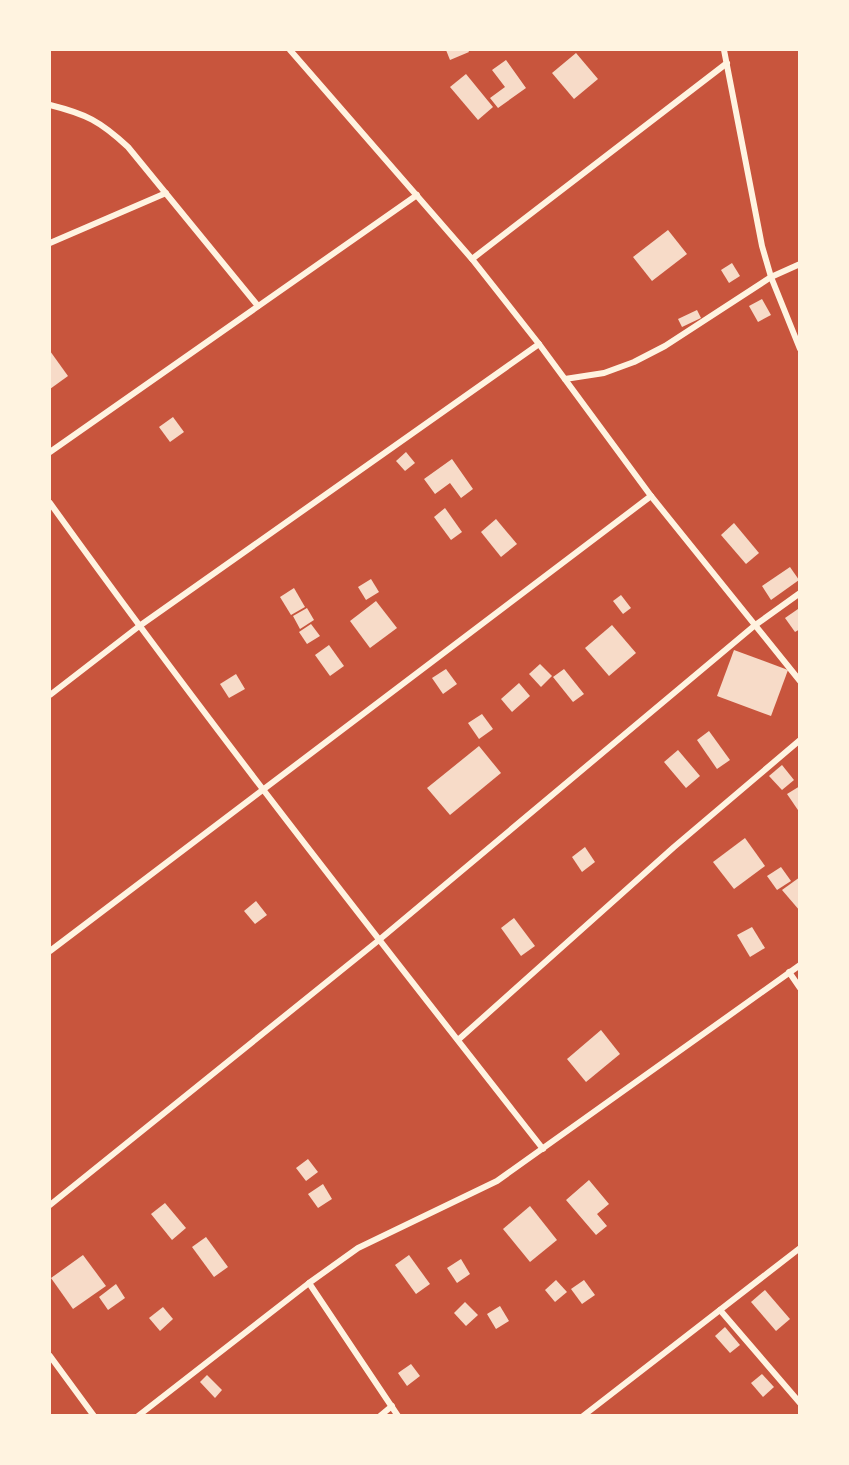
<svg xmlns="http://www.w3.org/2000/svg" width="849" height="1465" font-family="Literata,serif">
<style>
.building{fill:#f7dbc8}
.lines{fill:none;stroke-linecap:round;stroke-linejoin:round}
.minor{stroke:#fff3e0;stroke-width:6}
</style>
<rect width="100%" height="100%" fill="#c8553d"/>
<g class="building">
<polygon points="446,50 468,50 469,52 450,60"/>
<polygon points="576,53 598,79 574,99 552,73"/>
<polygon points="506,60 526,88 498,108 490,98 505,87 492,70"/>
<polygon points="466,74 493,107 478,120 450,87"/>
<polygon points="668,230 687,254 652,281 633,257"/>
<polygon points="732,263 740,276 729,283 721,270"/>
<polygon points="762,299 771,315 758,322 749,306"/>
<polygon points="697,310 701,318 682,327 678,319"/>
<polygon points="50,351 68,376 50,389"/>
<polygon points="173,417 184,432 170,442 159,427"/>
<polygon points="406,452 415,463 405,471 396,461"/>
<polygon points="452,459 473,489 461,498 450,483 435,494 424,479"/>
<polygon points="445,508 462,532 451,540 434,517"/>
<polygon points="496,519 517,544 501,557 481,532"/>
<polygon points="734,523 759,553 746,564 721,535"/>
<polygon points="790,567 799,580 771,600 762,586"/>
<polygon points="371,579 379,592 366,600 358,587"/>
<polygon points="294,588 305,607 291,615 280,597"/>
<polygon points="621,595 631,608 623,614 613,601"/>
<polygon points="376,601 397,628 370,648 350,621"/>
<polygon points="307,608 314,620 300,629 293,616"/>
<polygon points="798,609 800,629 795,632 785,618"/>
<polygon points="311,624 320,636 307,644 299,632"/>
<polygon points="612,625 636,653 609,676 585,648"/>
<polygon points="329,645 344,666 330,676 315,655"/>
<polygon points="734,650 788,670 771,716 717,696"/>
<polygon points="540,664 552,676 541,687 529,674"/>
<polygon points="446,669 457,684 443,694 432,678"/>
<polygon points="564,669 584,694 573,702 553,677"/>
<polygon points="236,674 245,689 229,698 220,684"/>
<polygon points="519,683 530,696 512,712 501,699"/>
<polygon points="482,714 493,729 479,739 468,723"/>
<polygon points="709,731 730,760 717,769 697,740"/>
<polygon points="479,746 501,773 450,815 427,788"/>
<polygon points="678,750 700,776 686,788 664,762"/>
<polygon points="782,765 794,780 782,790 769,776"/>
<polygon points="800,786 800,813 787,794"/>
<polygon points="745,838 765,866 734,889 713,862"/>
<polygon points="585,847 595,862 582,872 572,857"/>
<polygon points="781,867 791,881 777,890 767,876"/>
<polygon points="800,877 800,911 782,890"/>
<polygon points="256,901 267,915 255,924 244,911"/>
<polygon points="514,918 535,946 521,956 501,928"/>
<polygon points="752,927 765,948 750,957 737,935"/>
<polygon points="601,1030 620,1054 586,1082 567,1059"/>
<polygon points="308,1159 318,1172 306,1181 296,1168"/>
<polygon points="589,1180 609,1204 597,1214 607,1226 596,1235 566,1200"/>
<polygon points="323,1184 332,1199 318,1208 308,1194"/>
<polygon points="165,1203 186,1228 172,1240 151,1214"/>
<polygon points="530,1206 557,1240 530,1262 503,1229"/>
<polygon points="206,1237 228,1267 214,1277 192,1247"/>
<polygon points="83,1255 106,1286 73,1309 51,1278"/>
<polygon points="409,1255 430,1284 416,1294 395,1265"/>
<polygon points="461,1259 470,1274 457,1283 447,1268"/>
<polygon points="556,1280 567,1292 555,1302 545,1290"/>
<polygon points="584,1280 595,1295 582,1304 571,1289"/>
<polygon points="116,1284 125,1298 108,1310 99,1297"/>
<polygon points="765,1290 790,1319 776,1331 751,1302"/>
<polygon points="465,1302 478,1315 466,1326 454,1313"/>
<polygon points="500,1306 509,1321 496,1329 487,1314"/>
<polygon points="163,1307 173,1319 160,1331 149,1318"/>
<polygon points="725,1327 740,1345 730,1353 715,1336"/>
<polygon points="411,1364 420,1376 407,1386 398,1373"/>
<polygon points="762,1374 774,1387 763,1397 751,1383"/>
<polygon points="207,1375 222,1390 215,1398 200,1382"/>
</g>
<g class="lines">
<g class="minor">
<polyline points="290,50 472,259 539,344 651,496 800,681"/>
<polyline points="724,50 762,246 771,277 800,349"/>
<path d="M50 105C86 114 100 121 128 147L258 306"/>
<polyline points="50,243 166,193"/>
<polyline points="472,259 727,63"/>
<polyline points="565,379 604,373 634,362 665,346 771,277 800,264"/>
<polyline points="50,452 417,195"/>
<path d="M50 503C208 723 376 936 543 1149"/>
<polyline points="50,695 138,627 539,344"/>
<polyline points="50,951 651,496"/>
<polyline points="789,972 800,988"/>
<polyline points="458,1040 674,847 800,740"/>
<polyline points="50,1205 379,940 754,626 800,593"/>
<polyline points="309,1283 398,1416"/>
<polyline points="720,1310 800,1403"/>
<polyline points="50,1356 94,1416"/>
<polyline points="138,1416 309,1283 358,1248 497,1181 800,965"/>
<polyline points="380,1416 392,1406"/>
<polyline points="583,1416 800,1248"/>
</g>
</g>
<rect width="849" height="1465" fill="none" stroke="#fff3e0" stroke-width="102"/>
</svg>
